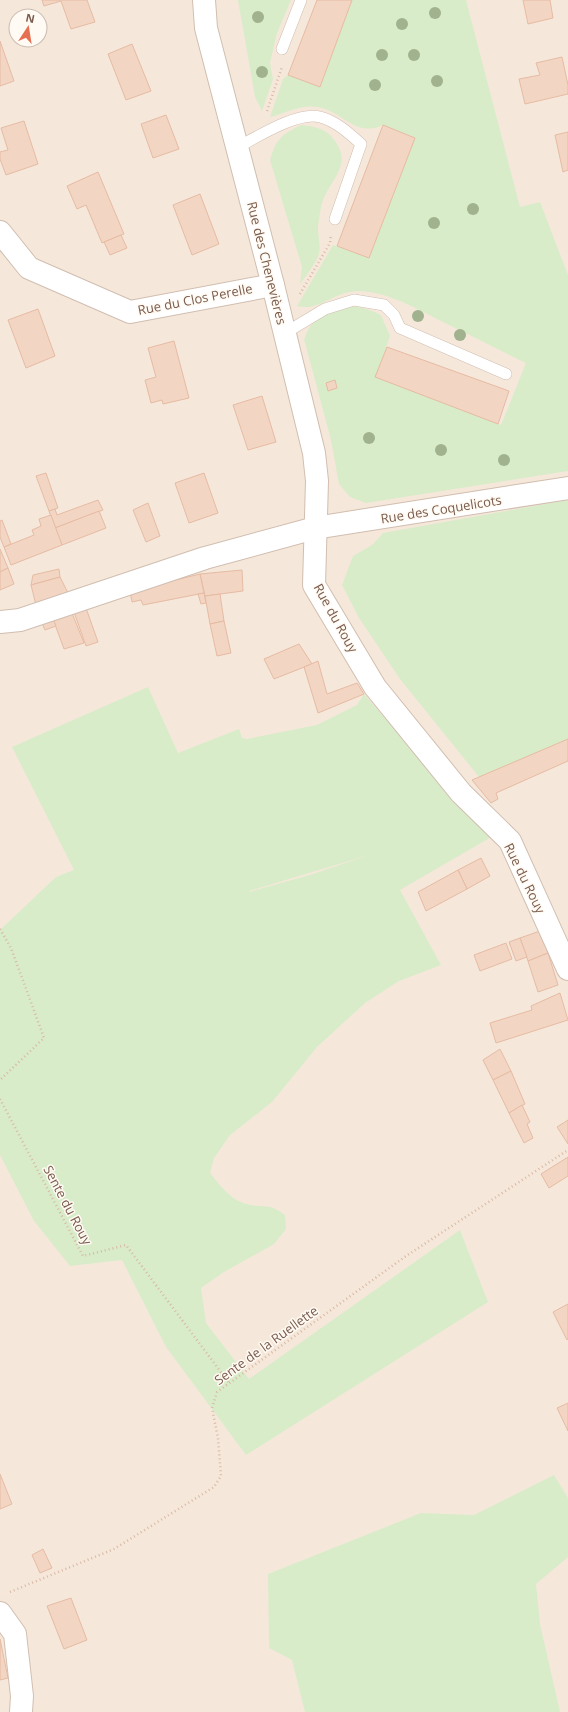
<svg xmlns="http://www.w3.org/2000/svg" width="568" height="1712" font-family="'Open Sans',sans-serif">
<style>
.residential{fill:#f5e8da;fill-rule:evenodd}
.green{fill:#d8ecc9;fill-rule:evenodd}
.building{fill:#f3d5c3;stroke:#e6bba3}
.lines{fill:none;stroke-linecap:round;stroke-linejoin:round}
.lane-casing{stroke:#d1beb0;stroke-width:12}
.street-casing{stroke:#d1beb0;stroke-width:24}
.path{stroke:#d9b8a5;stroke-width:2.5;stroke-dasharray:1 3;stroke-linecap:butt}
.lane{stroke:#fff;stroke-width:11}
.street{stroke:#fff;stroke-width:22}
.tree{fill:#a0b28e}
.labels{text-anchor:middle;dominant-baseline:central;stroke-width:3;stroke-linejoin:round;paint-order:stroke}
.street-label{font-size:13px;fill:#7a5c4d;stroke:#fffaf3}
</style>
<rect width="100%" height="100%" fill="#fdf6ec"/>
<path class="residential" d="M0 0H568V1712H0ZM16 16H40V40H16Z"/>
<g class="green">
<polygon points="238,0 291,0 277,33 270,63 273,79 262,111 255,97"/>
<path d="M352 0H466L520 207 540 202 568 275V471L366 503 350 497 339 484 331 440 304 339C306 336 307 331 309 328 316 317 338 308 351 307 361 306 372 311 381 315L390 336 376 377 501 425 526 363C499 350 472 336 445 323 419 310 389 292 360 291 334 290 321 312 297 306L333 245 369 258 415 138 383 125C355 138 344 112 318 107 300 104 286 113 270 117L283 79 288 75 320 87Z"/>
<path d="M301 125C316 127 326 128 335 141 354 167 327 181 321 207 320 214 318 222 318 229 318 237 321 245 319 253 318 261 305 277 300 284L302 267 270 160C276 139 281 135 301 125Z"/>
<polygon points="568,500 568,739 479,777 400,679 359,618 342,585 353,556 372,545 383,533"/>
<path d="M148 687 178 753 239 729 242 738 247 739 317 725 357 705 364 694 410 747 493 836 400 890 441 965 399 981 365 1003 317 1047 272 1102 230 1135 214 1158 210 1173C221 1186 230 1200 247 1204 265 1209 268 1202 285 1215L286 1229 274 1244 224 1272 201 1288 206 1323 249 1379 460 1230 488 1302 246 1455 166 1347 122 1260 70 1266 34 1221 0 1155V930L56 877 74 870 12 747ZM369 855 313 874 249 892V891Z"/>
<polygon points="554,1475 568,1498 568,1557 536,1584 540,1624 560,1712 305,1712 292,1660 269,1648 268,1574 421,1513 474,1515"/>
</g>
<g class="building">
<polygon points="42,0 87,0 95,22 71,29 61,1 44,6"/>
<polygon points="317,0 352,0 320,87 288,75"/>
<polygon points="523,0 550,0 553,18 528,24"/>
<polygon points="0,41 14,81 0,86"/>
<polygon points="132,44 151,91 126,100 108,54"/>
<polygon points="562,57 568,85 568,94 525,104 519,79 540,75 536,63"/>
<polygon points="166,115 179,149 153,158 141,124"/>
<polygon points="24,121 38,164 6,175 0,159 0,152 8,150 1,128"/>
<polygon points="383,125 415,138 369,258 337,246"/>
<polygon points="568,132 568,170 563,172 555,135"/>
<polygon points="98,172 124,234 102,243 86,205 77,209 67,186"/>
<polygon points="200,194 219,244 192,255 173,205"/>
<polygon points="121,235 127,248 110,255 104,242"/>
<polygon points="38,309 55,356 26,368 8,320"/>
<polygon points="174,341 189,398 163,404 162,400 151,403 145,380 156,377 148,348"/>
<polygon points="387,347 509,391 498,424 375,377"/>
<polygon points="335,380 337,388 328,391 326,383"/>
<polygon points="262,396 276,442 248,450 233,405"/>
<polygon points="46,473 58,508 49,511 36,476"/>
<polygon points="204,473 218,513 189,523 175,483"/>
<polygon points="98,500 103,510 55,528 49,511 55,509 57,515"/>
<polygon points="148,503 160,536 146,542 133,510"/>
<polygon points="99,511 106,528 62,545 55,528"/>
<polygon points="51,515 62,545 11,565 4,547 34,535 32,530 41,526 39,519"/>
<polygon points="2,520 11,544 4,547 0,537 0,521"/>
<polygon points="0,549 8,568 0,572"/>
<polygon points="8,568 14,584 0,590 0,572"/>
<polygon points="59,569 60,577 31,585 33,575"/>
<polygon points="242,570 243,591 205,596 200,574"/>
<polygon points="200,574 204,593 143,605 141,600 132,602 130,591"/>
<polygon points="60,577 69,595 36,605 31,585"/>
<polygon points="204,593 206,603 201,604 198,594"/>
<polygon points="220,594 224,621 210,624 205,596"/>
<polygon points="86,608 98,642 86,646 74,612"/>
<polygon points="72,613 84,643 64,649 53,619"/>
<polygon points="53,619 56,626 45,630 42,623"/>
<polygon points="224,621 231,653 217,656 210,624"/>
<polygon points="299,644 312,664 274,679 264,659"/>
<polygon points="318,661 327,694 357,683 364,694 318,713 304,667"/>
<polygon points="568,739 568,761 496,793 498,799 491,803 472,780"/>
<polygon points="481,858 490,876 467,889 458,870"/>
<polygon points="458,870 467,889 426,911 418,892"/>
<polygon points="540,931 548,953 528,961 520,938"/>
<polygon points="520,938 527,957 516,961 509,942"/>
<polygon points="506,943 512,959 480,971 474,955"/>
<polygon points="548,953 558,985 538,992 528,961"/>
<polygon points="560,993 568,1020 496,1043 490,1023 532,1010 531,1006"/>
<polygon points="500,1049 511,1071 493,1080 483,1060"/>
<polygon points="511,1071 525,1104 509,1113 493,1080"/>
<polygon points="522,1105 530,1122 527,1124 533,1138 524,1143 509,1113"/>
<polygon points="568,1120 568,1144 557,1127"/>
<polygon points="568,1157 568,1176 549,1188 541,1174"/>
<polygon points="568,1304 568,1339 567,1340 553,1312"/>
<polygon points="568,1403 568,1431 557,1408"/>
<polygon points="0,1474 12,1504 0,1509"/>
<polygon points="43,1549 52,1568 40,1573 32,1555"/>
<polygon points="71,1598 87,1640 64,1649 47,1606"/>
<polygon points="0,1639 8,1678 0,1680"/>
</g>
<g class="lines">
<defs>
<g id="lane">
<polyline points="282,49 301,0"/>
<path d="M238 147C257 137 298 111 320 117 336 121 350 134 361 144L335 219"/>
<polyline points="285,333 325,309 354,300 384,305 394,315 400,328 506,374"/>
</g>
<g id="street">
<polyline points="204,0 206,28 273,285 314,453 317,481 314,585 375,687 461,793 510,841 568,969"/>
<polyline points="0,232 29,268 130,312 273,285"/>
<polyline points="0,622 20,620 205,558 315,528 568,488"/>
<polyline points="0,1613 15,1634 22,1696 21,1712"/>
</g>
</defs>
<use href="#lane" class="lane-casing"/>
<use href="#street" class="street-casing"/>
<g class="path">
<polyline points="267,111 282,67"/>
<polyline points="300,294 330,243 331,235"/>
<polyline points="0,929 11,948 44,1038 0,1080"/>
<polyline points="0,1099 83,1256 126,1245 229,1383"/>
<polyline points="10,1592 114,1549 214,1487 221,1476 218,1438 212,1408 217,1392 406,1256 568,1150"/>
</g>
<use href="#lane" class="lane"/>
<use href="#street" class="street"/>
</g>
<g class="tree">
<circle cx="435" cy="13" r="6"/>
<circle cx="258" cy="17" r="6"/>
<circle cx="402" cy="24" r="6"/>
<circle cx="382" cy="55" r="6"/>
<circle cx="414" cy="55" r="6"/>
<circle cx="262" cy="72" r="6"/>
<circle cx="437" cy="81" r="6"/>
<circle cx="375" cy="85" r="6"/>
<circle cx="473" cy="209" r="6"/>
<circle cx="434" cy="223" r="6"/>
<circle cx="418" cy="316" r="6"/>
<circle cx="460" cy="335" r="6"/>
<circle cx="369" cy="438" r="6"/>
<circle cx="441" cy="450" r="6"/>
<circle cx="504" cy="460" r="6"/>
</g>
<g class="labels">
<g class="street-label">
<text transform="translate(267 263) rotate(76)">Rue des Chenevières</text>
<text transform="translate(195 299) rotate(-11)">Rue du Clos Perelle</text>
<text transform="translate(441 509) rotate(-9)">Rue des Coquelicots</text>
<text transform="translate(336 618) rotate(61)">Rue du Rouy</text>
<text transform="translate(525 878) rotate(64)">Rue du Rouy</text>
<text transform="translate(68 1205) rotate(62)">Sente du Rouy</text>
<text transform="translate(266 1345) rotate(-36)">Sente de la Ruellette</text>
</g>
</g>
<g transform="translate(28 28) rotate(12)"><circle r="19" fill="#fffaf3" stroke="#cabbb1"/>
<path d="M0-3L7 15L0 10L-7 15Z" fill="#e76f51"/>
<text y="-6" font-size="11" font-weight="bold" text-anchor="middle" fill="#7a5c4d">N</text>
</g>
</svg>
